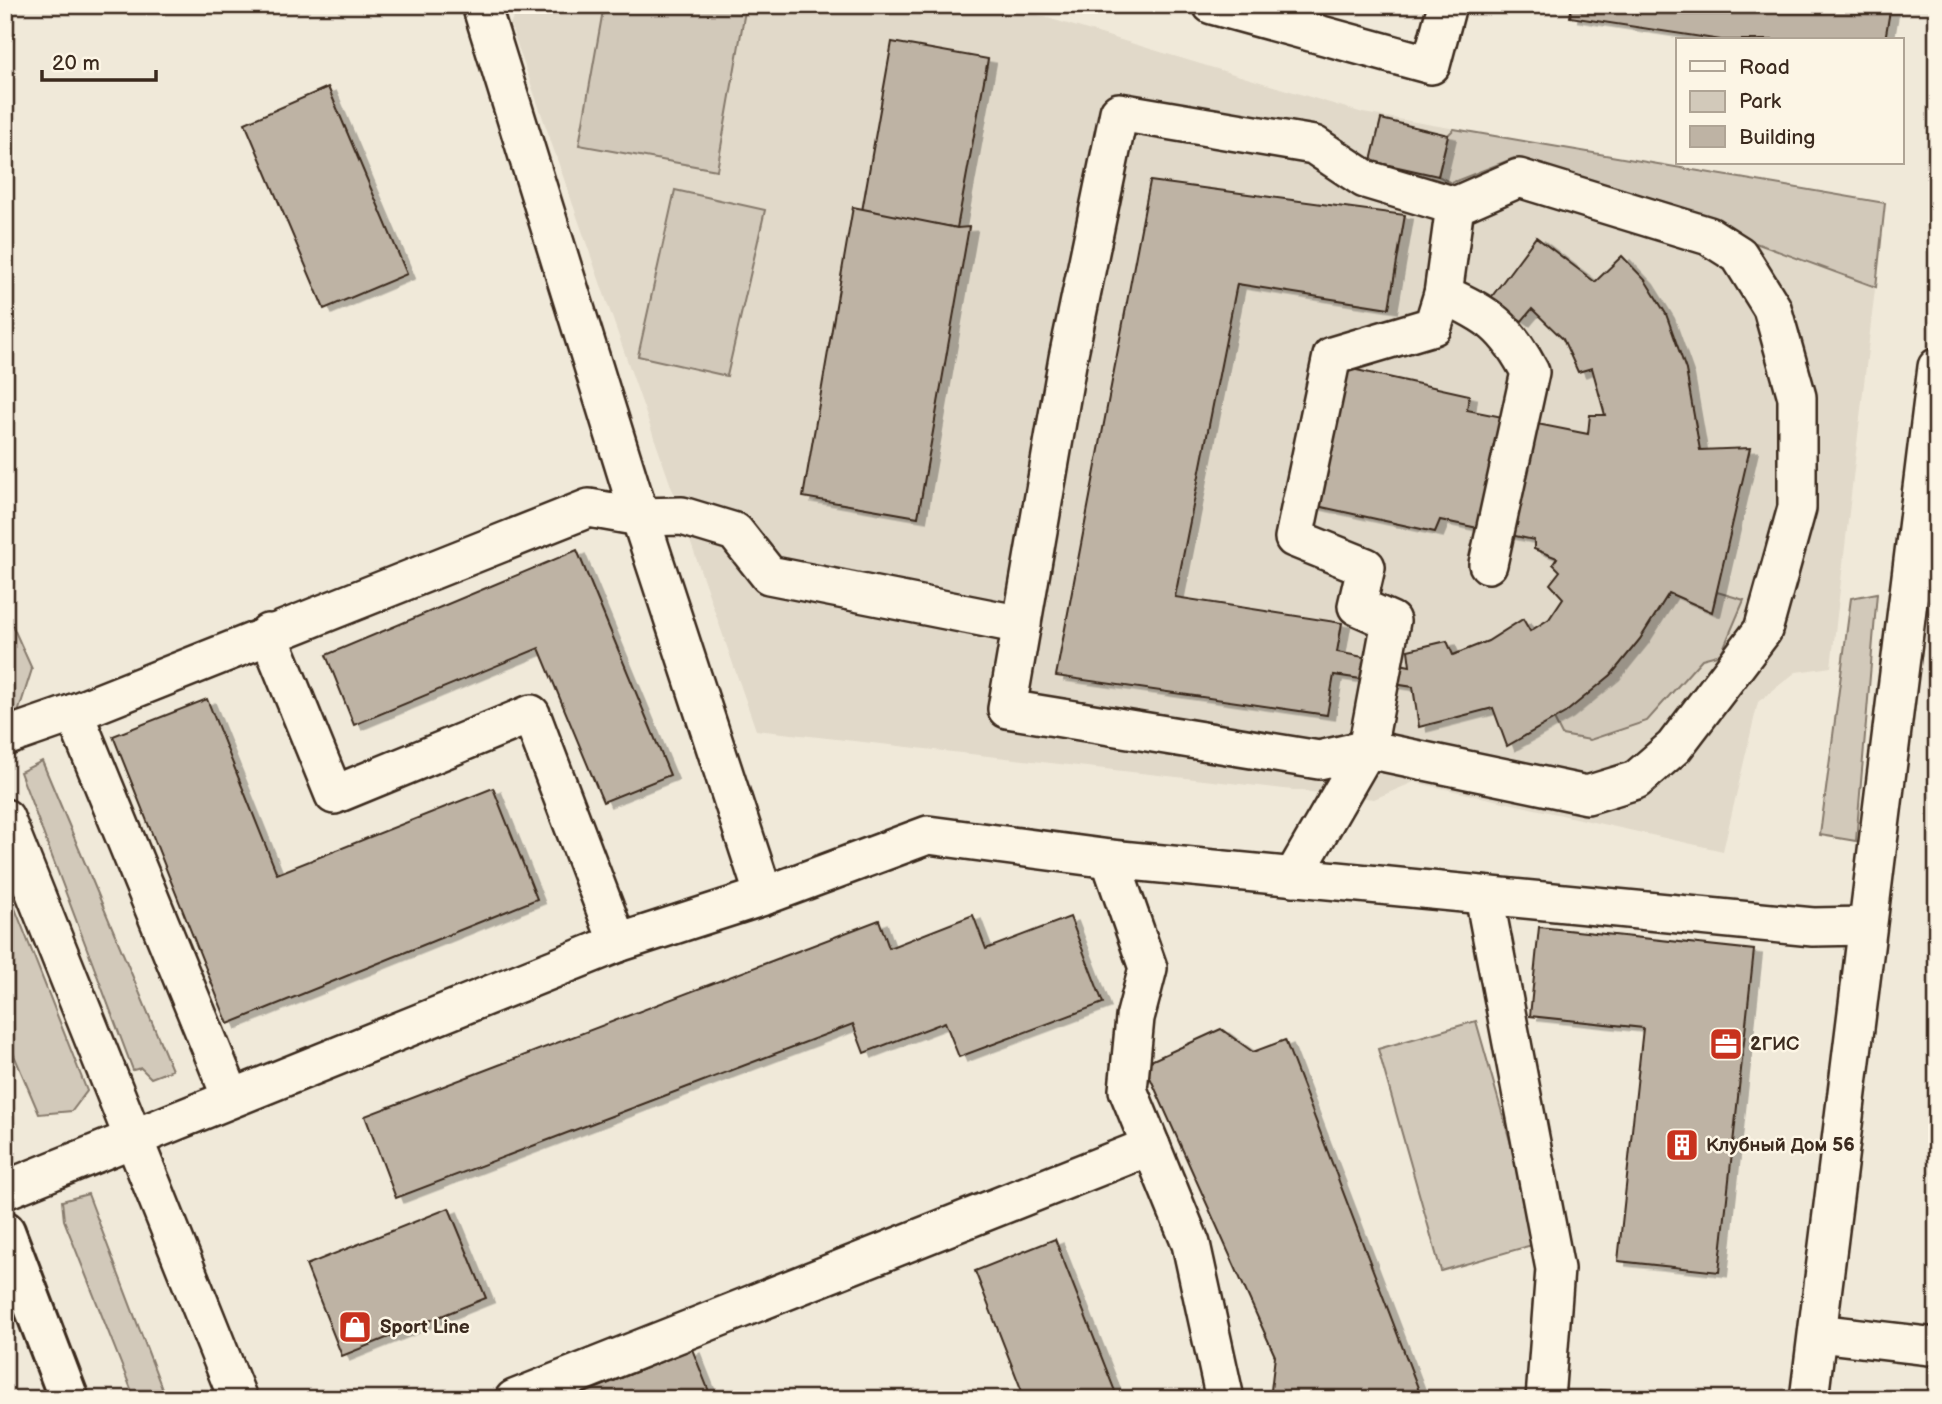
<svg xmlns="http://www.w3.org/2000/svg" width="1942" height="1404" font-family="'Balsamiq Sans',sans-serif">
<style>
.built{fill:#e1d9c9}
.green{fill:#d2c9ba;stroke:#867a6c;stroke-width:2}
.building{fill:#beb3a4;stroke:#3b2a1e;stroke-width:2;filter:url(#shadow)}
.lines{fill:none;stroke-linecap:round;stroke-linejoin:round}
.minor-casing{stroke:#3b2a1e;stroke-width:42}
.major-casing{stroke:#3b2a1e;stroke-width:44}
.minor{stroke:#fcf5e5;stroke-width:37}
.major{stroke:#fcf5e5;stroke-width:38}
.labels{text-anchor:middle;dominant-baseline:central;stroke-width:5;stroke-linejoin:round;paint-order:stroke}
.poi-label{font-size:19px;font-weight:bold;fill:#3b2a1e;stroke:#fcf5e5;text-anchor:start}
</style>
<defs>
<filter id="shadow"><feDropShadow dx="8" dy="4.5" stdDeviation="0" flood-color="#0004"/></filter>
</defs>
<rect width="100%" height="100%" fill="#f0e9d9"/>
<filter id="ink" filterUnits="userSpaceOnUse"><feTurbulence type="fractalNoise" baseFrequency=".0143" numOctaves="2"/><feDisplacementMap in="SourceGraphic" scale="14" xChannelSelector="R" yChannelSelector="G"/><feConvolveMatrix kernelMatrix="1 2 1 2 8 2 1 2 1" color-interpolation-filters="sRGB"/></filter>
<g filter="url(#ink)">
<polygon class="built" points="521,5 1005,5 1363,113 1885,203 1831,667 1796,672 1758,702 1723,851 1414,782 1374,799 756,730 510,24"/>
<g class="green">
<polygon points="604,5 746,5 717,170 579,145"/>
<polygon points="1454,129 1885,203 1876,287 1586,181 1514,158 1451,183 1438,176 1448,135"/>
<polygon points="675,190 765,210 727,376 638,356"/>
<polygon points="1717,592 1744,600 1721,654 1702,659 1647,721 1590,740 1562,735 1554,719 1611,675 1640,639 1669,593 1712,611"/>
<polygon points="1877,593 1856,841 1820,835 1851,598"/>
<polygon points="5,609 32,669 18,713 5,717"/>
<polygon points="42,761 172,1070 151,1078 141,1068 133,1070 20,772"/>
<polygon points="5,883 87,1091 72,1111 39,1114 5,1034"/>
<polygon points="1476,1021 1539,1243 1441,1271 1378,1049"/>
<polygon points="88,1194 166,1399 135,1399 64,1220 62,1201"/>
</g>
<g class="building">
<polygon points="1572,5 1891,5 1885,40 1721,40 1570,17"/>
<polygon points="892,42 988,59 957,228 862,211"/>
<polygon points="328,87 407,274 324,309 245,123"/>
<polygon points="1381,119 1448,135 1438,176 1371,161"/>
<polygon points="1150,181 1405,215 1389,308 1237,284 1175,597 1342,623 1337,652 1410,666 1408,650 1447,641 1453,655 1488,641 1523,619 1530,631 1549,619 1563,598 1550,584 1560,571 1553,564 1557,558 1534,549 1534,540 1440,520 1435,532 1299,502 1334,365 1469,395 1467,410 1588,434 1590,415 1605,415 1592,368 1578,372 1563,339 1532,309 1522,321 1490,299 1536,237 1595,282 1622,256 1645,280 1666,314 1686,370 1700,450 1750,448 1712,612 1669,593 1640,639 1611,675 1565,713 1507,746 1493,708 1419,727 1413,687 1334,675 1327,715 1056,676"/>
<polygon points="853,207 957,228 969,227 918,517 803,497"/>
<polygon points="577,550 670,775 603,802 539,648 354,725 326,655"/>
<polygon points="207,699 277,874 493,788 537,899 228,1024 113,736"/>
<polygon points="973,915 986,949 1070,917 1103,1003 959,1057 945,1022 864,1053 853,1024 396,1198 365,1116 879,920 889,948"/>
<polygon points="1539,927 1754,950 1719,1272 1618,1261 1643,1028 1530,1016"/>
<polygon points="1221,1029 1253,1052 1285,1040 1418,1388 1417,1399 1270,1399 1275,1356 1144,1064"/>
<polygon points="449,1208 486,1298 342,1356 306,1265"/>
<polygon points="1055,1239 1118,1399 1025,1399 975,1271"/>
<polygon points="692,1349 712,1399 570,1399"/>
<polygon points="1600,1390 1687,1399 1599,1399"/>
</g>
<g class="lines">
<defs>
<g id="minor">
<polyline points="1212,5 1431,65 1447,5"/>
<path d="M1443 294C1489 315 1506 326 1530 372L1488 564"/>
<polyline points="268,633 334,795 531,714 618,943"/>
<polyline points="5,737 74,713"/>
<polyline points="5,818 238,1399"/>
<polyline points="1110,859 1148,968 1135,1018 1128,1090 1191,1244 1225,1399"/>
<polyline points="1293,877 1367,749 1587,795 1636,780 1674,747 1763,630 1797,508 1797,397 1772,308 1739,255 1709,236 1519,178 1455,206 1443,294 1433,326 1332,356 1294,538 1366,567 1357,606 1391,621 1367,749 1319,760 1007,709 1068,358 1119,112 1314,145 1365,179 1455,206"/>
<polyline points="764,896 928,835 1110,859 1813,927 1866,926"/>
<polyline points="1484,896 1555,1269 1545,1399"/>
<polyline points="231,1097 74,713 589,508 640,517 682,516 735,532 769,575 1022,625"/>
<polyline points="5,1190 618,943 764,896 640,517 481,5"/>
<polyline points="1818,1333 1937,1347"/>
<polyline points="514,1399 1151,1146"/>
<polyline points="1809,1399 1937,367"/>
</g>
<polyline id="major" points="5,1231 69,1399"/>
</defs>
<use href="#minor" class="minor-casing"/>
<use href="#major" class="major-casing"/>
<use href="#minor" class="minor"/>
<use href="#major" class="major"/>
</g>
</g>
<defs>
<symbol id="office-square" viewBox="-11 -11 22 22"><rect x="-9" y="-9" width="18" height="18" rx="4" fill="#c8321e" stroke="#fcf5e5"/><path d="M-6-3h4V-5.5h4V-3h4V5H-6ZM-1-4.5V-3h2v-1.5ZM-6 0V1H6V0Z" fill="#fff"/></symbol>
<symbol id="building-square" viewBox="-11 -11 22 22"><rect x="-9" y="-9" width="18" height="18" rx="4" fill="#c8321e" stroke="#fcf5e5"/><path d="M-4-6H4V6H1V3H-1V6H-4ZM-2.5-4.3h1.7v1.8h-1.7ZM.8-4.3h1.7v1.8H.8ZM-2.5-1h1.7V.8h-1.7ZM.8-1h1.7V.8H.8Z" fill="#fff"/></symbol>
<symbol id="shop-square" viewBox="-11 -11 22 22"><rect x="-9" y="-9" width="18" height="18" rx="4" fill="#c8321e" stroke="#fcf5e5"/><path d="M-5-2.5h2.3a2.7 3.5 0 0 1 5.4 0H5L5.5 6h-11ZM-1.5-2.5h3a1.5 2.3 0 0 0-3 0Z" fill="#fff"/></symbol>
</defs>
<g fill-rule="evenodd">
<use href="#office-square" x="1707" y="1025" width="38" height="38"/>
<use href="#building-square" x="1663" y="1126" width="38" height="38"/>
<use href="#shop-square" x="336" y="1308" width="38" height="38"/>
</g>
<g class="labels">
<g class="poi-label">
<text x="1750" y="1044">2ГИС</text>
<text x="1706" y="1145">Клубный Дом 56</text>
<text x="380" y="1327">Sport Line</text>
</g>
</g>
<rect width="1942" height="1404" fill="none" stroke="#fcf5e5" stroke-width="28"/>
<rect x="14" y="14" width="1914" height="1376" fill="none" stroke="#3b2a1e" stroke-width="2.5" filter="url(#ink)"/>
<rect x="1676" y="38" width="228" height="126" fill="#fcf5e5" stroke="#afa495" stroke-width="2"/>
<rect x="1690" y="61" width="35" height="10" fill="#fcf5e5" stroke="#afa495" stroke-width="2"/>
<text x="1739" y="74" font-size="21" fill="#3b2a1e">Road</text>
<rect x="1690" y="91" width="35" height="21" fill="#d2c9ba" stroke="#afa495" stroke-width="2"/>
<text x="1739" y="108" font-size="21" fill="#3b2a1e">Park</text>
<rect x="1690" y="126" width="35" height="21" fill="#beb3a4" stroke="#afa495" stroke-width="2"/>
<text x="1739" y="144" font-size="21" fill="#3b2a1e">Building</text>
<path d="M42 70v10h114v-10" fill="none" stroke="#3b2a1e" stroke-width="3.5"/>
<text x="52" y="70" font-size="21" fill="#3b2a1e" stroke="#fcf5e5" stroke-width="5" paint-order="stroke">20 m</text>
</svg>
